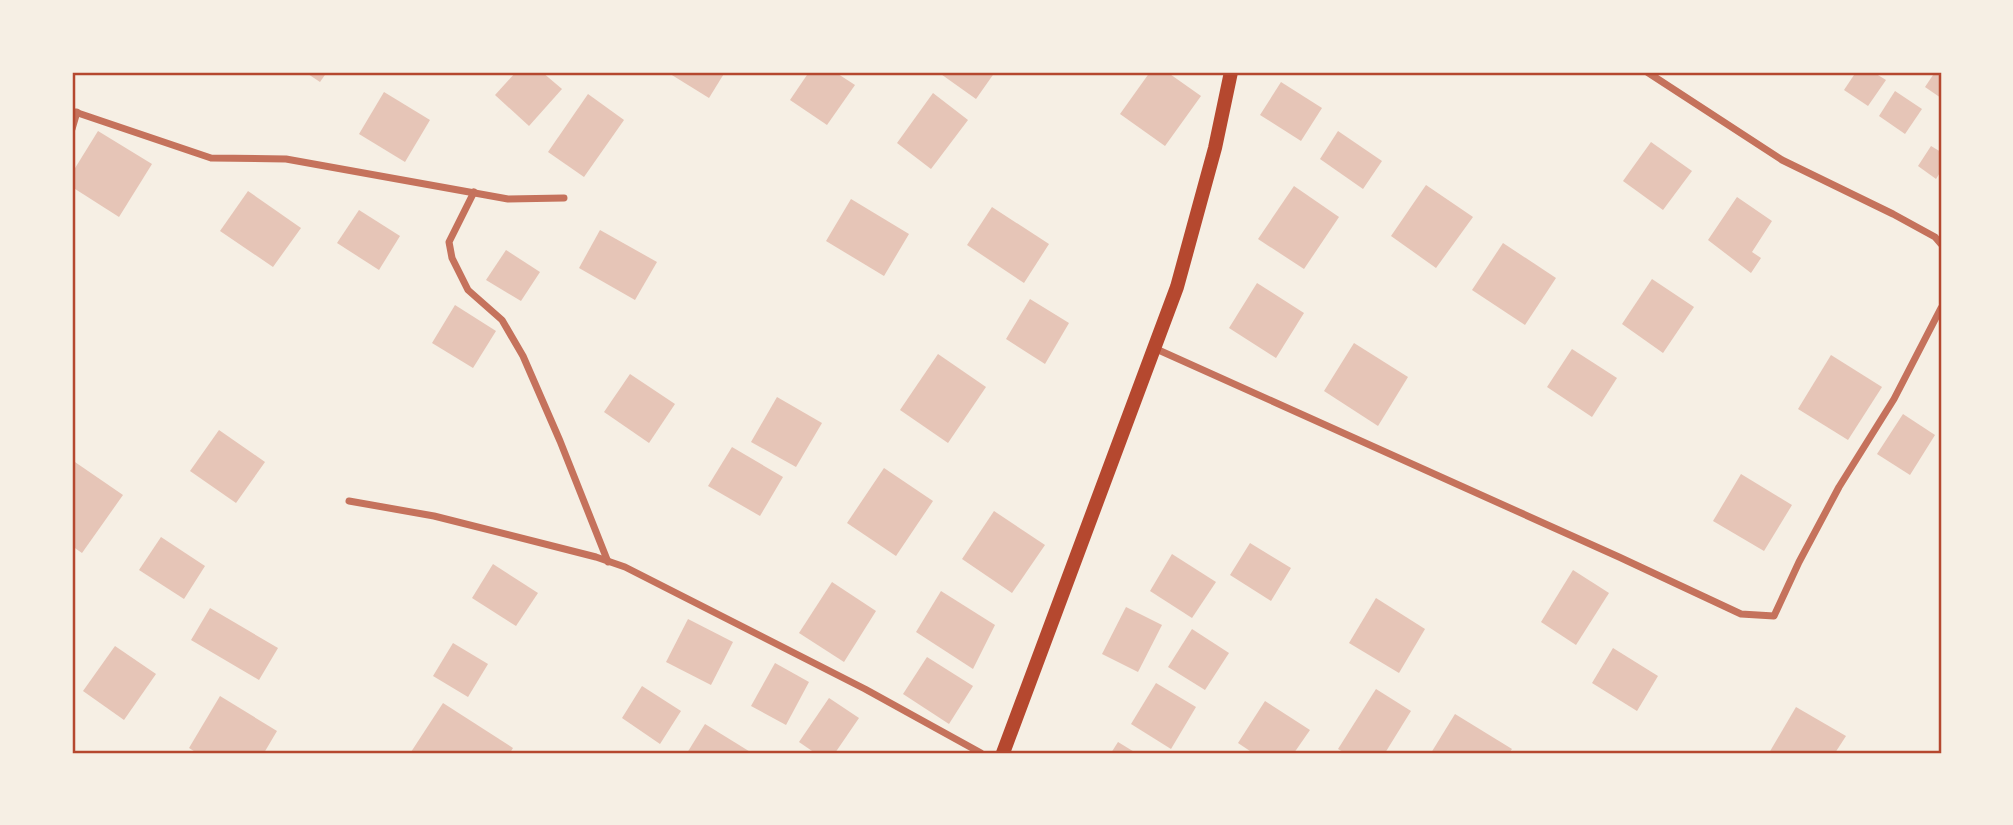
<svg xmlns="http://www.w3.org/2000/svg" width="2013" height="825" font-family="'Crimson Pro',serif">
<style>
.building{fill:#e6c5b7}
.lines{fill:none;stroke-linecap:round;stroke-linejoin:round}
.minor{stroke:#c5725c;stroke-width:7}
.secondary{stroke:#b5482f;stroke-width:14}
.neatline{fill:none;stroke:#b5482f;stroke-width:2.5}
</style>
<rect width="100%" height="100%" fill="#f6efe4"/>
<g class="building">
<polygon points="305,72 327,72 320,82"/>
<polygon points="516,72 542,72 562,89 529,126 495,95"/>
<polygon points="667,72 725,72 709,98"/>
<polygon points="809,72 835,72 855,85 827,125 790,100"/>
<polygon points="938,72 995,72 976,99"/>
<polygon points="1150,72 1167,72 1201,96 1165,146 1120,114"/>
<polygon points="1856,72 1873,72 1886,80 1868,106 1844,90"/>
<polygon points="1935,72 1941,72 1941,98 1925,87"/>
<polygon points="1281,82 1322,108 1301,141 1260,115"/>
<polygon points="1895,91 1922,109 1905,134 1879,116"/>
<polygon points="384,92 430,120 405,162 359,134"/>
<polygon points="933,93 968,120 931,169 897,143"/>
<polygon points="588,94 624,120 584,177 548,152"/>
<polygon points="98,131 152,164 119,217 72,187 72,173"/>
<polygon points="1338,131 1382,161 1363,189 1320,159"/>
<polygon points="1651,142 1692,171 1663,210 1623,181"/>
<polygon points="1931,146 1941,152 1941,171 1936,179 1918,166"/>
<polygon points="1426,185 1473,217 1436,268 1391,236"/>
<polygon points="1294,186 1339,217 1304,269 1258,239"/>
<polygon points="248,191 301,228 273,267 220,231"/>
<polygon points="1737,197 1772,221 1752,252 1761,258 1751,273 1708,240"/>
<polygon points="851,199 909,234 884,276 826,241"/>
<polygon points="992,207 1049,244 1024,283 967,245"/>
<polygon points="359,210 400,236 379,270 337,243"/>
<polygon points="600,230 657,262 635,300 579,268"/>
<polygon points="1503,243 1556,278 1525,325 1472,290"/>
<polygon points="506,250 540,272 521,301 486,280"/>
<polygon points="1652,279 1694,307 1663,353 1622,324"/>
<polygon points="1257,283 1304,313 1276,358 1229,328"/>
<polygon points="1030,299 1069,323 1045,364 1006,339"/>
<polygon points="455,305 496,331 473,368 432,343"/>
<polygon points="1354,343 1408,377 1378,426 1324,391"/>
<polygon points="1572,349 1617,378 1592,417 1547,387"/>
<polygon points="938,354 986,387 948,443 900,410"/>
<polygon points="1831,355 1882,387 1848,440 1798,409"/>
<polygon points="630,374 675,404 649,443 604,412"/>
<polygon points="777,397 822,423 796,467 751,442"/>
<polygon points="1903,414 1935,435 1910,475 1877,454"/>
<polygon points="219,430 265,462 236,503 190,471"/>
<polygon points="732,447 783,477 760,516 708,486"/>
<polygon points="72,460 123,495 82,553 72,546"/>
<polygon points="884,468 933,501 896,556 847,523"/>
<polygon points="1741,474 1792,505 1764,551 1713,521"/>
<polygon points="994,511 1045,545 1012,593 962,559"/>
<polygon points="161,537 205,566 184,599 139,570"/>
<polygon points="1250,543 1291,568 1271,601 1230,575"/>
<polygon points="1172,554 1216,582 1192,618 1150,591"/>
<polygon points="493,564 538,593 516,626 472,598"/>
<polygon points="1573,570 1609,593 1576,645 1541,622"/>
<polygon points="832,582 876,611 844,662 799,633"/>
<polygon points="941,591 995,625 973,669 916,632"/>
<polygon points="1376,598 1425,629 1399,673 1349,643"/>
<polygon points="1126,607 1162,625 1138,672 1102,654"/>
<polygon points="210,608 278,648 259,680 191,640"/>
<polygon points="688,619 733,642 711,685 666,662"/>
<polygon points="1192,629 1229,653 1205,690 1168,667"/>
<polygon points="453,643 488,664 468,697 433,676"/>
<polygon points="115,646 156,674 124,720 83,691"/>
<polygon points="1613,648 1658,676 1637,711 1592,683"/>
<polygon points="927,657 973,686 949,724 903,694"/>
<polygon points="775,663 809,682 786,725 751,706"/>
<polygon points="1156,683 1196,707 1171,749 1131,724"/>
<polygon points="642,686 681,711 660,744 622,718"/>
<polygon points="1376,689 1411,711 1385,753 1345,753 1338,749"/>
<polygon points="220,696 277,731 264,753 197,753 189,748"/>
<polygon points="829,698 859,718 835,753 815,753 799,742"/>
<polygon points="1265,701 1310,730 1294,753 1253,753 1238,743"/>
<polygon points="443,703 513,748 510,753 411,752"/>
<polygon points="1796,707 1846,736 1835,753 1769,753"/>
<polygon points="1455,714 1512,749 1509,753 1431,753"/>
<polygon points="705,724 752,753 687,753"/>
<polygon points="1118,742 1136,753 1111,753"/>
</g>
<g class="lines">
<g class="minor">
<polyline points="1647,72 1782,160 1893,214 1935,237 1941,244"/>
<polyline points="72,111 211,158 286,159 508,199 564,198"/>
<polyline points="72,129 77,112"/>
<polyline points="474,192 449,242 452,258 468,290 502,320 523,356 560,441 608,562"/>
<polyline points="1154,348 1619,557 1741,614 1774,616 1799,562 1839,487 1894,399 1941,308"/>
<polyline points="349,501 434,516 596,557 625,567 865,689 981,753"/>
</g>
<polyline class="secondary" points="1003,753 1177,287 1215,148 1231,72"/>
</g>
<rect width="2013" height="825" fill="none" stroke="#f6efe4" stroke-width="147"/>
<rect x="74" y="74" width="1866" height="678" class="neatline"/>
</svg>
